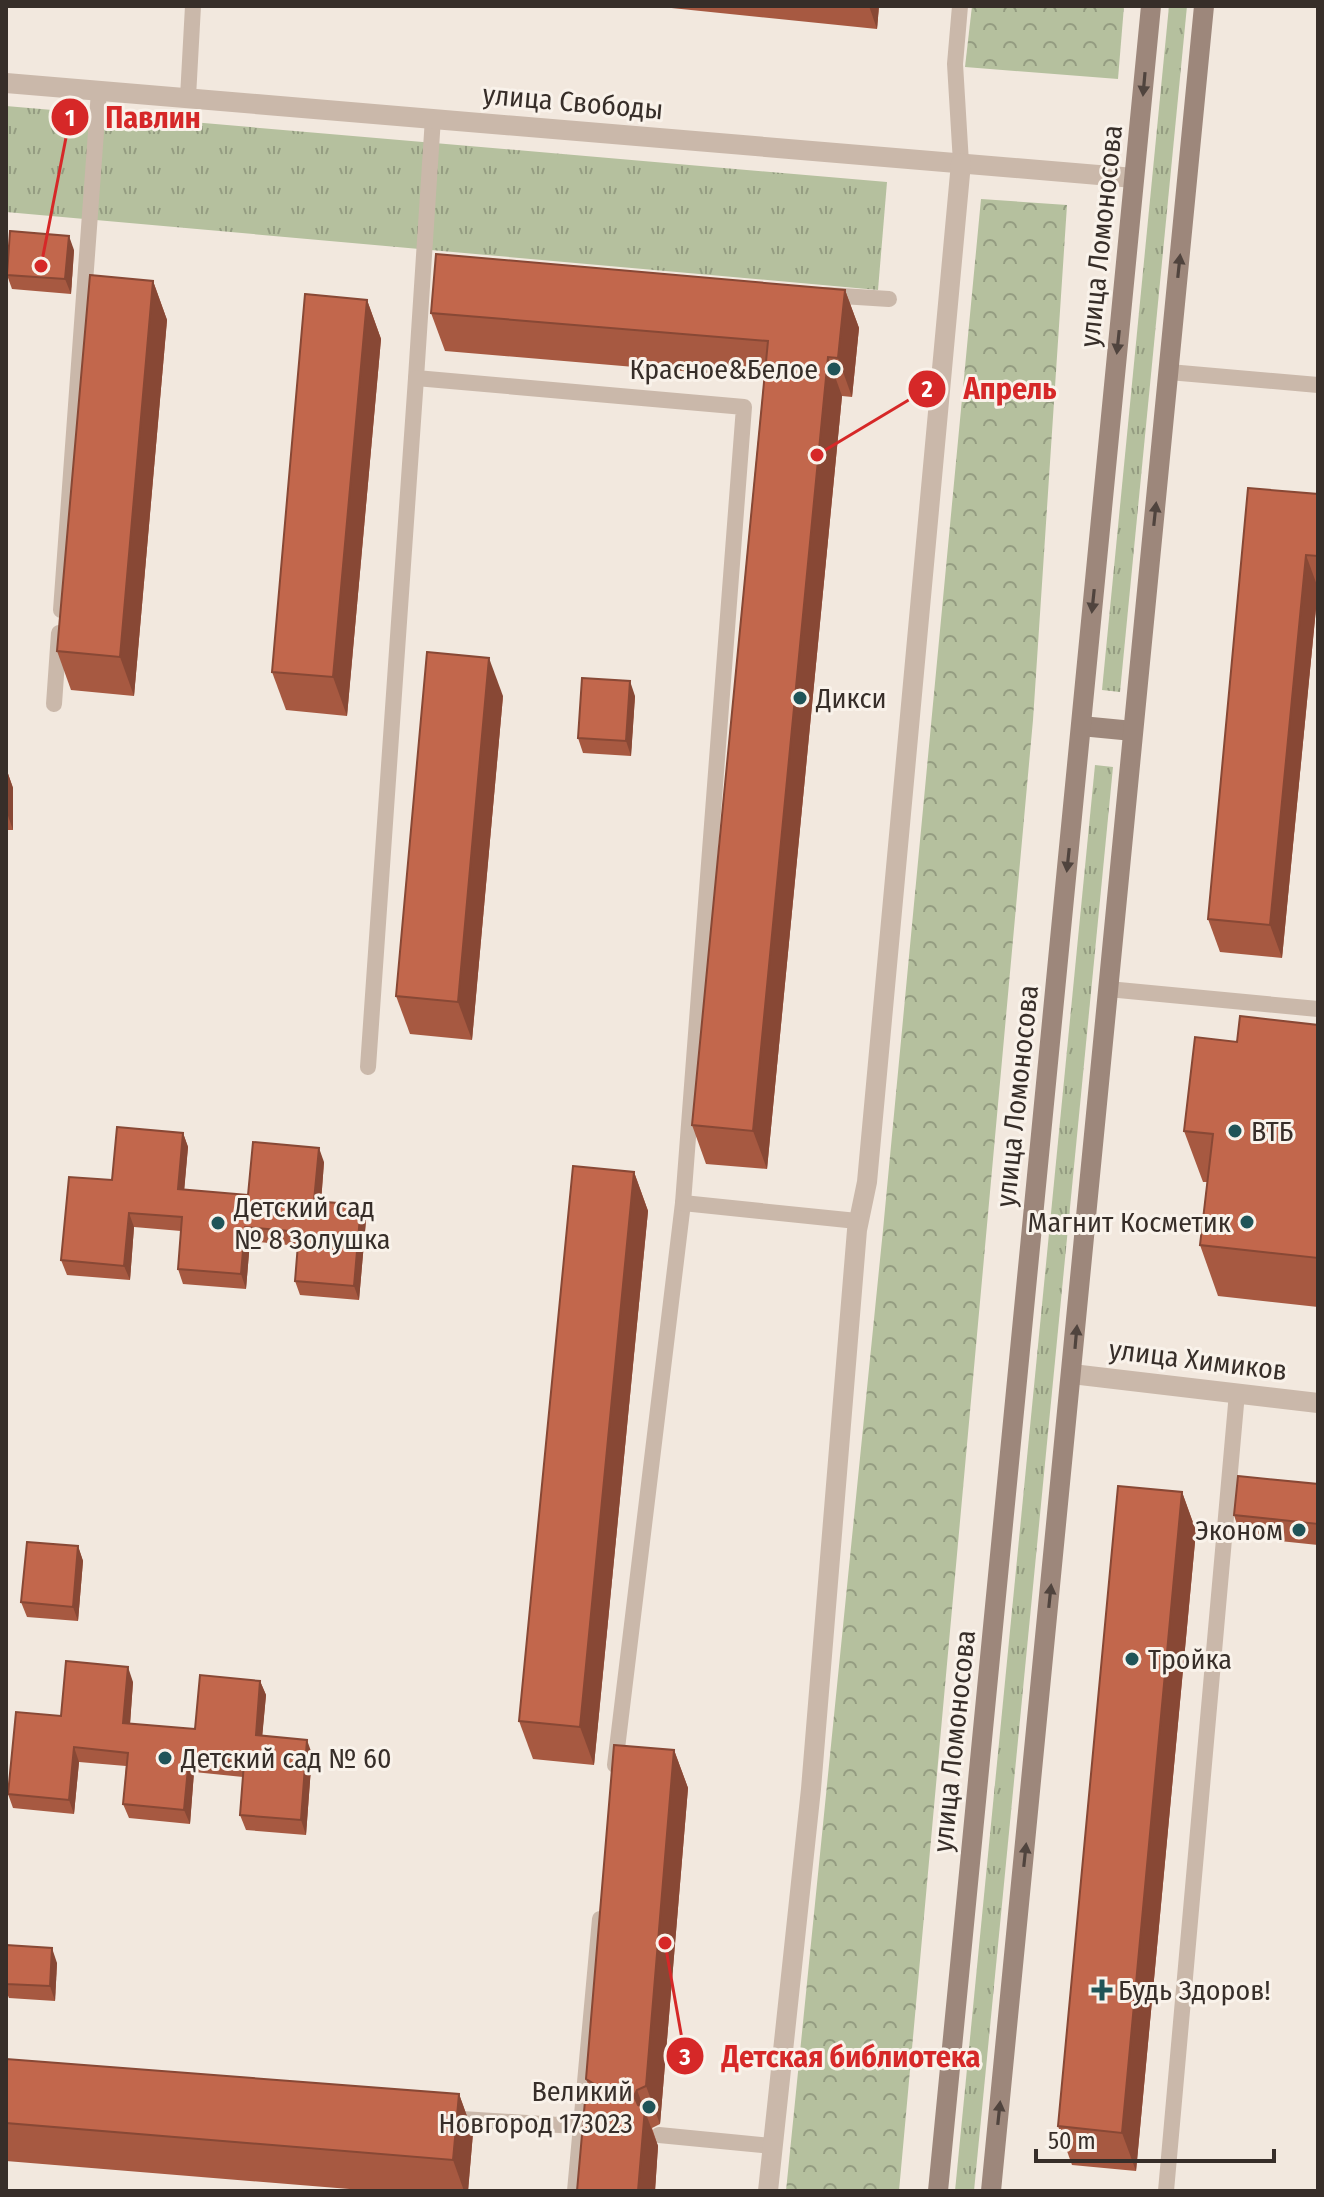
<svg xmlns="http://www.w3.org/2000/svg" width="1324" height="2197" font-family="'Fira Sans Condensed',sans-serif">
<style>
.grass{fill:url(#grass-tufts)}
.forest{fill:url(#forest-crowns)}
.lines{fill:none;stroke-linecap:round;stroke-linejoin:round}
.lane{stroke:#cab8aa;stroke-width:16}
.street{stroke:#cab8aa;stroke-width:20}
.secondary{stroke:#9d877b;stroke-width:20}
.wall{fill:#a75941}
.shaded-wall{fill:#884835}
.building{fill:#c2674c;stroke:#884835;stroke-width:2}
.oneway{fill:#50443e}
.poi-dot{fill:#205458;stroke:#f9f2ea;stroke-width:3}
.labels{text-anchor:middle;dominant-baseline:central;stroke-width:6;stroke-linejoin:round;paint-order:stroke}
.street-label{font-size:28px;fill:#372e29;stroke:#f9f2ea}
.poi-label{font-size:28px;fill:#372e29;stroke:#f9f2ea;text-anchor:start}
.leader{fill:none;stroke:#d62828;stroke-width:3}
.callout-dot{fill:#d62828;stroke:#f9f2ea;stroke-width:3}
.mark-label{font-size:24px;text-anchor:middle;font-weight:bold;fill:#fff}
.callout-label{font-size:30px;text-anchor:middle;font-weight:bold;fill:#d62828;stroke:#f9f2ea;stroke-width:6;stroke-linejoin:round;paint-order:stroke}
</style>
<defs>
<pattern id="grass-tufts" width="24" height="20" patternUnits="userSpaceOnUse" patternTransform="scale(2)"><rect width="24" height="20" fill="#b5c09e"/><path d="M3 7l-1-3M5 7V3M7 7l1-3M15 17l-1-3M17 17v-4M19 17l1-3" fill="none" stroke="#949c81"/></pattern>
<pattern id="forest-crowns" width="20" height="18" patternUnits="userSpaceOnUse" patternTransform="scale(2)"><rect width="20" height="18" fill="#b5c09e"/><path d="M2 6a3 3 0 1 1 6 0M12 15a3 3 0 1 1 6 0" fill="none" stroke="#949c81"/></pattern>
</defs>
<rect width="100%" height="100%" fill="#f2e8de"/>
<g class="grass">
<polygon points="1169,6 1187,6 1120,692 1102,690"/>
<polygon points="6,106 887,182 878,290 6,212"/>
<polygon points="1095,765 1113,767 974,2191 955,2191"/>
</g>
<g class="forest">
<polygon points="972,6 1124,6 1118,79 965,67"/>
<polygon points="981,199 1067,205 1033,720 899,2191 786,2191 883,1230"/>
</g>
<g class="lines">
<g class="lane">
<polyline points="960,6 955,64 961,163"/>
<polyline points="188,97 193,6"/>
<polyline points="433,118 416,378 744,407 683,1203 615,1765"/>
<polyline points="826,295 889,299"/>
<polyline points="1169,372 1318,385"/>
<polyline points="61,610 99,91"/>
<polyline points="54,704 59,633"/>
<polyline points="1108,989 1318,1009"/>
<polyline points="368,1067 416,378"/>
<polyline points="683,1203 857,1221"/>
<polyline points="446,2118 591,2127"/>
<polyline points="659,2135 772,2146"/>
<polyline points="575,2191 600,1919"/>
<polyline points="1166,2191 1237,1393"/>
</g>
<g class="street">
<polyline points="6,83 1134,178"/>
<polyline points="1072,1374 1318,1403"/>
<polyline points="768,2191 811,1789 857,1230 867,1182 961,163"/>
</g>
<g class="secondary">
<polyline points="1081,726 1133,731"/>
<polyline points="938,2191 1151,6"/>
<polyline points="991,2191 1204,6"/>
</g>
</g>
<g class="wall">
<polygon points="652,6 879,6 877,29"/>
<polygon points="74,250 71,294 12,289 7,275"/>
<polygon points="153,281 167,320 134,696 71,690 57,651"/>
<polygon points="845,290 859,328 852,397 842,396 767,1169 706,1164 692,1125 764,378 445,351 431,313"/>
<polygon points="367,300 381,339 347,716 286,710 272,672"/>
<polygon points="1318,494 1318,588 1282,958 1220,952 1208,919"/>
<polygon points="503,696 472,1040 410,1034 396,996"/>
<polygon points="635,696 631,756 583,753 578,738"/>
<polygon points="6,768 13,788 13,830 6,830"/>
<polygon points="1318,1025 1318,1307 1218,1296 1200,1245 1207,1182 1203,1182 1184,1131 1237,1042"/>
<polygon points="183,1133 188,1147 184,1190 248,1195 324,1162 321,1202 366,1220 359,1300 300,1295 295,1281 298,1246 250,1241 246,1289 183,1284 178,1269 181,1231 134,1227 130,1280 67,1275 61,1260 112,1180"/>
<polygon points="634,1172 648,1211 594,1765 533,1759 519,1721"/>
<polygon points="1318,1484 1318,1545 1241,1537 1234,1515"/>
<polygon points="1182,1492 1196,1531 1136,2171 1072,2165 1058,2126"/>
<polygon points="78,1546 83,1561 78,1621 27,1617 21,1602"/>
<polygon points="260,1681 266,1695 262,1736 312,1754 306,1835 246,1830 240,1815 243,1777 194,1772 190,1824 129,1818 123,1804 126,1766 79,1762 74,1814 13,1808 8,1794 61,1716 133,1682 130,1724 195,1729"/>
<polygon points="674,1750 688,1788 660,2124 652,2128 658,2146 655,2191 577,2191 590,2099 593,2096 586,2079"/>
<polygon points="6,1945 57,1963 55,2001 9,1998 6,1991"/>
<polygon points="6,2059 459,2094 473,2133 468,2191 374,2191 6,2161"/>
</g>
<g class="shaded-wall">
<polygon points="869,6 879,6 877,29"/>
<polygon points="69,236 74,250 71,294 65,279"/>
<polygon points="153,281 167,320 134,696 120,657"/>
<polygon points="845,290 859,328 852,397 838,358"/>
<polygon points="367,300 381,339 347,716 333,677"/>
<polygon points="828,357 842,396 767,1169 753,1131"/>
<polygon points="1306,555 1318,588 1282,958 1270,925"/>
<polygon points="489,658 503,696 472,1040 458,1002"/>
<polygon points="630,681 635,696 631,756 626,741"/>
<polygon points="6,768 13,788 13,830 6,810"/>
<polygon points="183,1133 188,1147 183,1204 178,1189"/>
<polygon points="319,1148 324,1162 320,1215 314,1201"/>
<polygon points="634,1172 648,1211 594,1765 580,1727"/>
<polygon points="361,1205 366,1220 359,1300 354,1286"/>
<polygon points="129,1213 134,1227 130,1280 124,1266"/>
<polygon points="245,1227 250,1241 246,1289 241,1274"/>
<polygon points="1182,1492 1196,1531 1136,2171 1122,2133"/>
<polygon points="78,1546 83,1561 78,1621 73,1607"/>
<polygon points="128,1667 133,1682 129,1738 123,1723"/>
<polygon points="260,1681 266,1695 261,1750 256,1735"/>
<polygon points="307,1740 312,1754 306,1835 301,1820"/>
<polygon points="74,1747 79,1762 74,1814 69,1800"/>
<polygon points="674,1750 688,1788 660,2124 646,2086"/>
<polygon points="189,1758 194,1772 190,1824 184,1810"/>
<polygon points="52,1948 57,1963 55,2001 50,1986"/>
<polygon points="637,2090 658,2146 655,2191 638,2191 634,2096"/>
<polygon points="459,2094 473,2133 468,2191 464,2191 453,2160"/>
</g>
<g class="building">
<polygon points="10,231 69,236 65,279 7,275"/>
<polygon points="436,254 845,290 838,358 828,357 753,1131 692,1125 768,341 431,313"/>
<polygon points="90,275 153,281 120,657 57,651"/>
<polygon points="305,294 367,300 333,677 272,672"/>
<polygon points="1248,488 1318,494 1318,556 1306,555 1270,925 1208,919"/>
<polygon points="427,652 489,658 458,1002 396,996"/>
<polygon points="582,678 630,681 626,741 578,738"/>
<polygon points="1240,1016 1318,1025 1318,1258 1200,1245 1213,1134 1184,1131 1195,1037 1237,1042"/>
<polygon points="117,1127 183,1133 178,1189 248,1195 253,1142 319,1148 314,1201 361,1205 354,1286 295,1281 299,1232 245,1227 241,1274 178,1269 182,1217 129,1213 124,1266 61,1260 69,1177 112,1180"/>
<polygon points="573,1166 634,1172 580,1727 519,1721"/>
<polygon points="1238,1476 1318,1484 1318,1524 1234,1515"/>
<polygon points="1118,1486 1182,1492 1122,2133 1058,2126"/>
<polygon points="27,1542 78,1546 73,1607 21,1602"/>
<polygon points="66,1661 128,1667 123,1723 195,1729 200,1675 260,1681 256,1735 307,1740 301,1820 240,1815 244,1763 189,1758 184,1810 123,1804 128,1753 74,1747 69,1800 8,1794 16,1712 61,1716"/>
<polygon points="614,1745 674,1750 646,2086 637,2090 634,2096 638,2105 645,2108 638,2191 577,2191 585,2101 590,2099 596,2091 594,2084 586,2079"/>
<polygon points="6,1945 52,1948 50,1986 6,1984"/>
<polygon points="6,2059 459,2094 453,2160 6,2123"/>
</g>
<defs><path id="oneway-solid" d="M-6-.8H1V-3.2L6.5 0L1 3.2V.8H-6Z" transform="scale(2)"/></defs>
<g class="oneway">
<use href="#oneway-solid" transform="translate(1144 84) rotate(95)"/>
<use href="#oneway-solid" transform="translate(1179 266) rotate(-84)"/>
<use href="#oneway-solid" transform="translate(1118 342) rotate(96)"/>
<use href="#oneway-solid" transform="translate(1155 514) rotate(-84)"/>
<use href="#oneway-solid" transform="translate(1093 601) rotate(96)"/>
<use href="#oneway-solid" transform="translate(1068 860) rotate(96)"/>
<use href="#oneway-solid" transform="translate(1076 1337) rotate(-85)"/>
<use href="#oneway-solid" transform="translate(1050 1596) rotate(-84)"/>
<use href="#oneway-solid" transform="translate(1025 1855) rotate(-84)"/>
<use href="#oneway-solid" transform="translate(999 2113) rotate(-84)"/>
</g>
<g class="poi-dot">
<circle cx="834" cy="369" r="8"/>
<circle cx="800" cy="698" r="8"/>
<circle cx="1235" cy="1131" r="8"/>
<circle cx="1247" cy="1222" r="8"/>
<circle cx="218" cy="1223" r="8"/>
<circle cx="1299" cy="1530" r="8"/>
<circle cx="1132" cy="1659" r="8"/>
<circle cx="165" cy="1758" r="8"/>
<path d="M1098 1978h8v8h8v8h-8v8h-8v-8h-8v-8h8z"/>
<circle cx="649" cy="2107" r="8"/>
</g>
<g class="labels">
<g class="street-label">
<text transform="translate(573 102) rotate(5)">улица Свободы</text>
<text transform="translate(1101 236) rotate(-84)">улица Ломоносова</text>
<text transform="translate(1017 1096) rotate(-84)">улица Ломоносова</text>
<text transform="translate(1198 1360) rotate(7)">улица Химиков</text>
<text transform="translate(954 1741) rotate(-84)">улица Ломоносова</text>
</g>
<g class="poi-label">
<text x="818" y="369" text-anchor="end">Красное&amp;Белое</text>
<text x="816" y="698">Дикси</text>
<text x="1251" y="1131">ВТБ</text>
<text x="234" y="1207">Детский сад<tspan x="234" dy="32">№ 8 Золушка</tspan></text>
<text x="1231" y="1222" text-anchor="end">Магнит Косметик</text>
<text x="1283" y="1530" text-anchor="end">Эконом</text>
<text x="1148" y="1659">Тройка</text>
<text x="181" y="1758">Детский сад № 60</text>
<text x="1118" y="1990">Будь Здоров!</text>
<text x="633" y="2091" text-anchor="end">Великий<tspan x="633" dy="32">Новгород 173023</tspan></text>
</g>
</g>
<path class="leader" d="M41 266L70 117M817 455L927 389M665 1943L685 2056"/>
<g class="callout-dot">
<circle cx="41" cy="266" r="8"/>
<circle cx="817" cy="455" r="8"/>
<circle cx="665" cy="1943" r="8"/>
<circle cx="70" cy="117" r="20"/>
<circle cx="927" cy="389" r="20"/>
<circle cx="685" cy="2056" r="20"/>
</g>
<g class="mark-label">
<text x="70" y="126">1</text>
<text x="927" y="397">2</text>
<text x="685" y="2065">3</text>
</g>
<g class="callout-label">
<text x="153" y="128">Павлин</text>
<text x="1010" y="399">Апрель</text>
<text x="851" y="2067">Детская библиотека</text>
</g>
<rect width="1324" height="2197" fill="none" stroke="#372e29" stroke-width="16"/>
<path d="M1036 2149v12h238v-12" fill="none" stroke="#372e29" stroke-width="4"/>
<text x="1048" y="2149" font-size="24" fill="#372e29" stroke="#f9f2ea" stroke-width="6" paint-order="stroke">50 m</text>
</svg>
